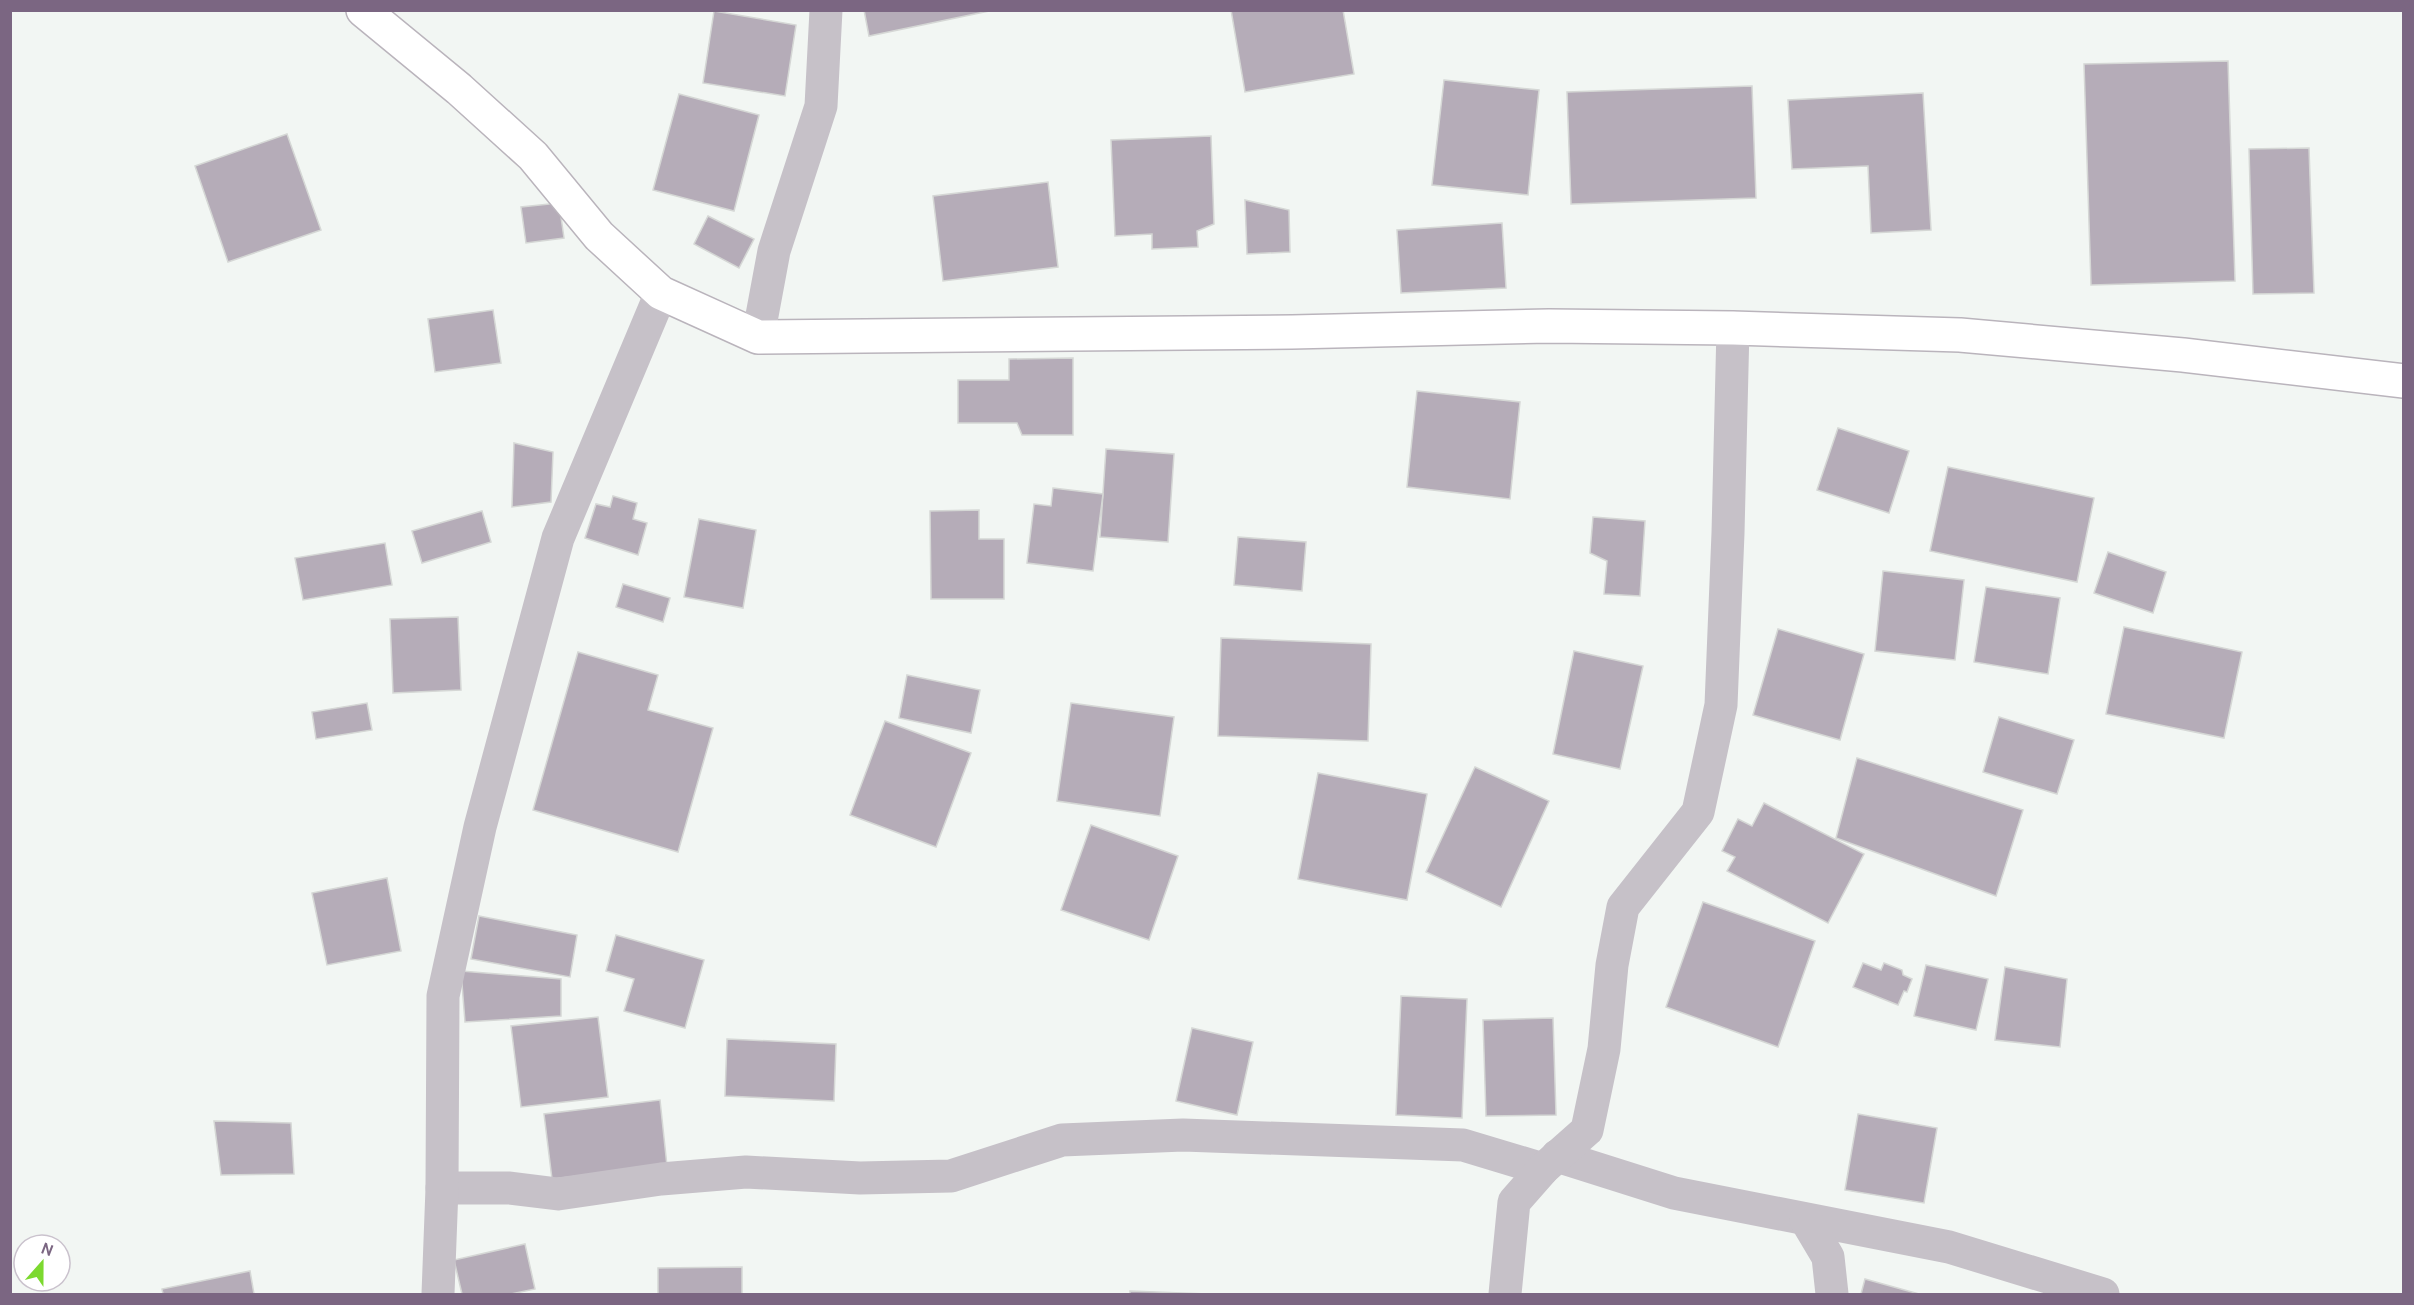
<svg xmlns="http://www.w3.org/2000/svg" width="2414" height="1305" font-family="Cabin,sans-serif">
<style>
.building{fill:#b5acb8;stroke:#d5d7d5;stroke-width:1.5}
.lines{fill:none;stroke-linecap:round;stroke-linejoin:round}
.secondary-casing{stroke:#bab4bc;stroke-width:36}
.street{stroke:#c6c1c8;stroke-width:33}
.secondary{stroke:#fff;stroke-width:33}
</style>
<rect width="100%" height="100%" fill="#f2f6f3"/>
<g class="building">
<polygon points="864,10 994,10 869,36"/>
<polygon points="1231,10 1343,10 1354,74 1245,92"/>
<polygon points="714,11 796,25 785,96 703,83"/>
<polygon points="2228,61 2235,281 2091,285 2084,64"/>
<polygon points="1444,80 1539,90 1528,195 1432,185"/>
<polygon points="1752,86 1756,198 1571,204 1567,92"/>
<polygon points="1923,93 1931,230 1871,233 1868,166 1792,169 1788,100"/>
<polygon points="679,94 759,115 734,211 653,190"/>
<polygon points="287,134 321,230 228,262 195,166"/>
<polygon points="1211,136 1214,224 1197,231 1198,247 1152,249 1152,234 1115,236 1111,140"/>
<polygon points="2309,148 2314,293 2253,294 2249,149"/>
<polygon points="1048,182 1058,267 943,281 933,196"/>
<polygon points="1245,200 1289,210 1290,252 1247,254"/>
<polygon points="559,203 564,238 526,243 521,207"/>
<polygon points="708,216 754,239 739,268 694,244"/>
<polygon points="1502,223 1506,288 1401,293 1397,230"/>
<polygon points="493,310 501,363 435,372 428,319"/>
<polygon points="1073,358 1073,435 1022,435 1017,423 958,423 958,380 1009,380 1009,359"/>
<polygon points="1417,391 1520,402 1510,499 1407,487"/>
<polygon points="1838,428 1909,451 1889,513 1817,490"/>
<polygon points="514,443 553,452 551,502 512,507"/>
<polygon points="1106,449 1174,454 1168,542 1100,537"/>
<polygon points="1948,467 2094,498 2077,582 1930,551"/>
<polygon points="1053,488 1103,494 1093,571 1027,563 1034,504 1051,506"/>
<polygon points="613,496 637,503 633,519 647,523 638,555 585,538 596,504 610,507"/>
<polygon points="979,510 979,539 1004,539 1004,599 931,599 930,511"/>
<polygon points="482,511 491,542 422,563 412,531"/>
<polygon points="1593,517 1645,521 1640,596 1604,594 1607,561 1590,553"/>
<polygon points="699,519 756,530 743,608 684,597"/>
<polygon points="1238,537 1306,542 1302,591 1234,585"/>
<polygon points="385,543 392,585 303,600 295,558"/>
<polygon points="2108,552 2166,572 2153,613 2094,593"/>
<polygon points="1883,571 1964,580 1955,660 1875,651"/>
<polygon points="623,584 670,598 663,622 616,607"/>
<polygon points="1986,587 2060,598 2048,674 1974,662"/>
<polygon points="458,617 461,690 393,693 390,619"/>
<polygon points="2124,627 2242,652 2224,738 2106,714"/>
<polygon points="1778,629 1864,654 1840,740 1753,715"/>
<polygon points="1221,638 1371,644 1368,741 1218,736"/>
<polygon points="1574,651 1643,666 1620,769 1553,754"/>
<polygon points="578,652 658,675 648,710 713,728 678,852 533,810"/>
<polygon points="907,675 980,690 971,733 899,718"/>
<polygon points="367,703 372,730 316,739 312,712"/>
<polygon points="1071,703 1174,717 1160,816 1057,801"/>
<polygon points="1999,717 2074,740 2057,794 1983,772"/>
<polygon points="885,721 971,753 936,847 850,815"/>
<polygon points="1857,758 2023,810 1996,896 1836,838"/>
<polygon points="1475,767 1549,801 1501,907 1426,872"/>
<polygon points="1318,773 1427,794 1407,900 1298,879"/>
<polygon points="1764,803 1864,854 1828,923 1727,871 1735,857 1722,851 1738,819 1752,826"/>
<polygon points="1091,825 1178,856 1149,940 1061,910"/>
<polygon points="387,878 401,951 327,965 312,893"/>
<polygon points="1703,902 1815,941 1778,1047 1666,1007"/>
<polygon points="479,916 577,935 570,977 471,959"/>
<polygon points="616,935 704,960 685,1028 624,1011 634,979 606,971"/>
<polygon points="1863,963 1881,970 1884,963 1902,970 1903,975 1912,979 1907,992 1904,991 1898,1005 1853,987"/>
<polygon points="1926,965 1988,979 1976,1030 1914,1016"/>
<polygon points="2005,967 2067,979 2060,1047 1995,1040"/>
<polygon points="461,971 561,979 561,1016 465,1022"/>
<polygon points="1401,996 1467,999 1462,1118 1396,1115"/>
<polygon points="598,1017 608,1097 521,1107 511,1026"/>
<polygon points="1553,1018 1556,1115 1486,1116 1483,1020"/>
<polygon points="1192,1028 1253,1042 1237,1115 1176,1101"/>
<polygon points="727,1039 836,1044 834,1101 725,1096"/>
<polygon points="660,1100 667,1166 552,1179 544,1114"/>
<polygon points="1858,1114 1937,1128 1924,1203 1845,1190"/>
<polygon points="214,1121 291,1123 294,1174 221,1175"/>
<polygon points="525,1244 535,1289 511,1294 462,1294 454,1260"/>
<polygon points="742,1267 742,1294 658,1294 658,1268"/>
<polygon points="250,1271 254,1294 163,1294 162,1289"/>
<polygon points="1865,1279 1919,1294 1861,1294"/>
<polygon points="1130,1291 1208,1294 1130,1294"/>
</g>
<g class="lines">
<defs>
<polyline id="secondary" points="363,10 459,89 533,156 599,236 661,293 758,337 1292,332 1549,326 1733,328 1960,335 2183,355 2404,381"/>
</defs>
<use href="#secondary" class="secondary-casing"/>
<g class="street">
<polyline points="758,337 774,251 821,106 826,10"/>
<polyline points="1557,1156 1674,1193 1949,1247 2103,1294"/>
<polyline points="442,1188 510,1188 558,1194 661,1179 746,1172 860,1178 951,1176 1062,1140 1183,1135 1463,1145 1543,1169"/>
<polyline points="1806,1220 1828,1257 1832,1294"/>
<polyline points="438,1294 442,1188 443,996 480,827 558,538 661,293"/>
<polyline points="1505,1294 1514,1202 1543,1169 1587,1130 1604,1049 1612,965 1623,907 1698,812 1721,705 1728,533 1733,328"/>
</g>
<use href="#secondary" class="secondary"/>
</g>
<rect width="2414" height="1305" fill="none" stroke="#7b6682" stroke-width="24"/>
<g transform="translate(42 1263) rotate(21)"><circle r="28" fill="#ffffff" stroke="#cac2cd" stroke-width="1.5"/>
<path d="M0-4.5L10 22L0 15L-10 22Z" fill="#7cd92f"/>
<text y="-9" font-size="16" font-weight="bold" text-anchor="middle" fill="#7b6682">N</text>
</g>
</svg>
